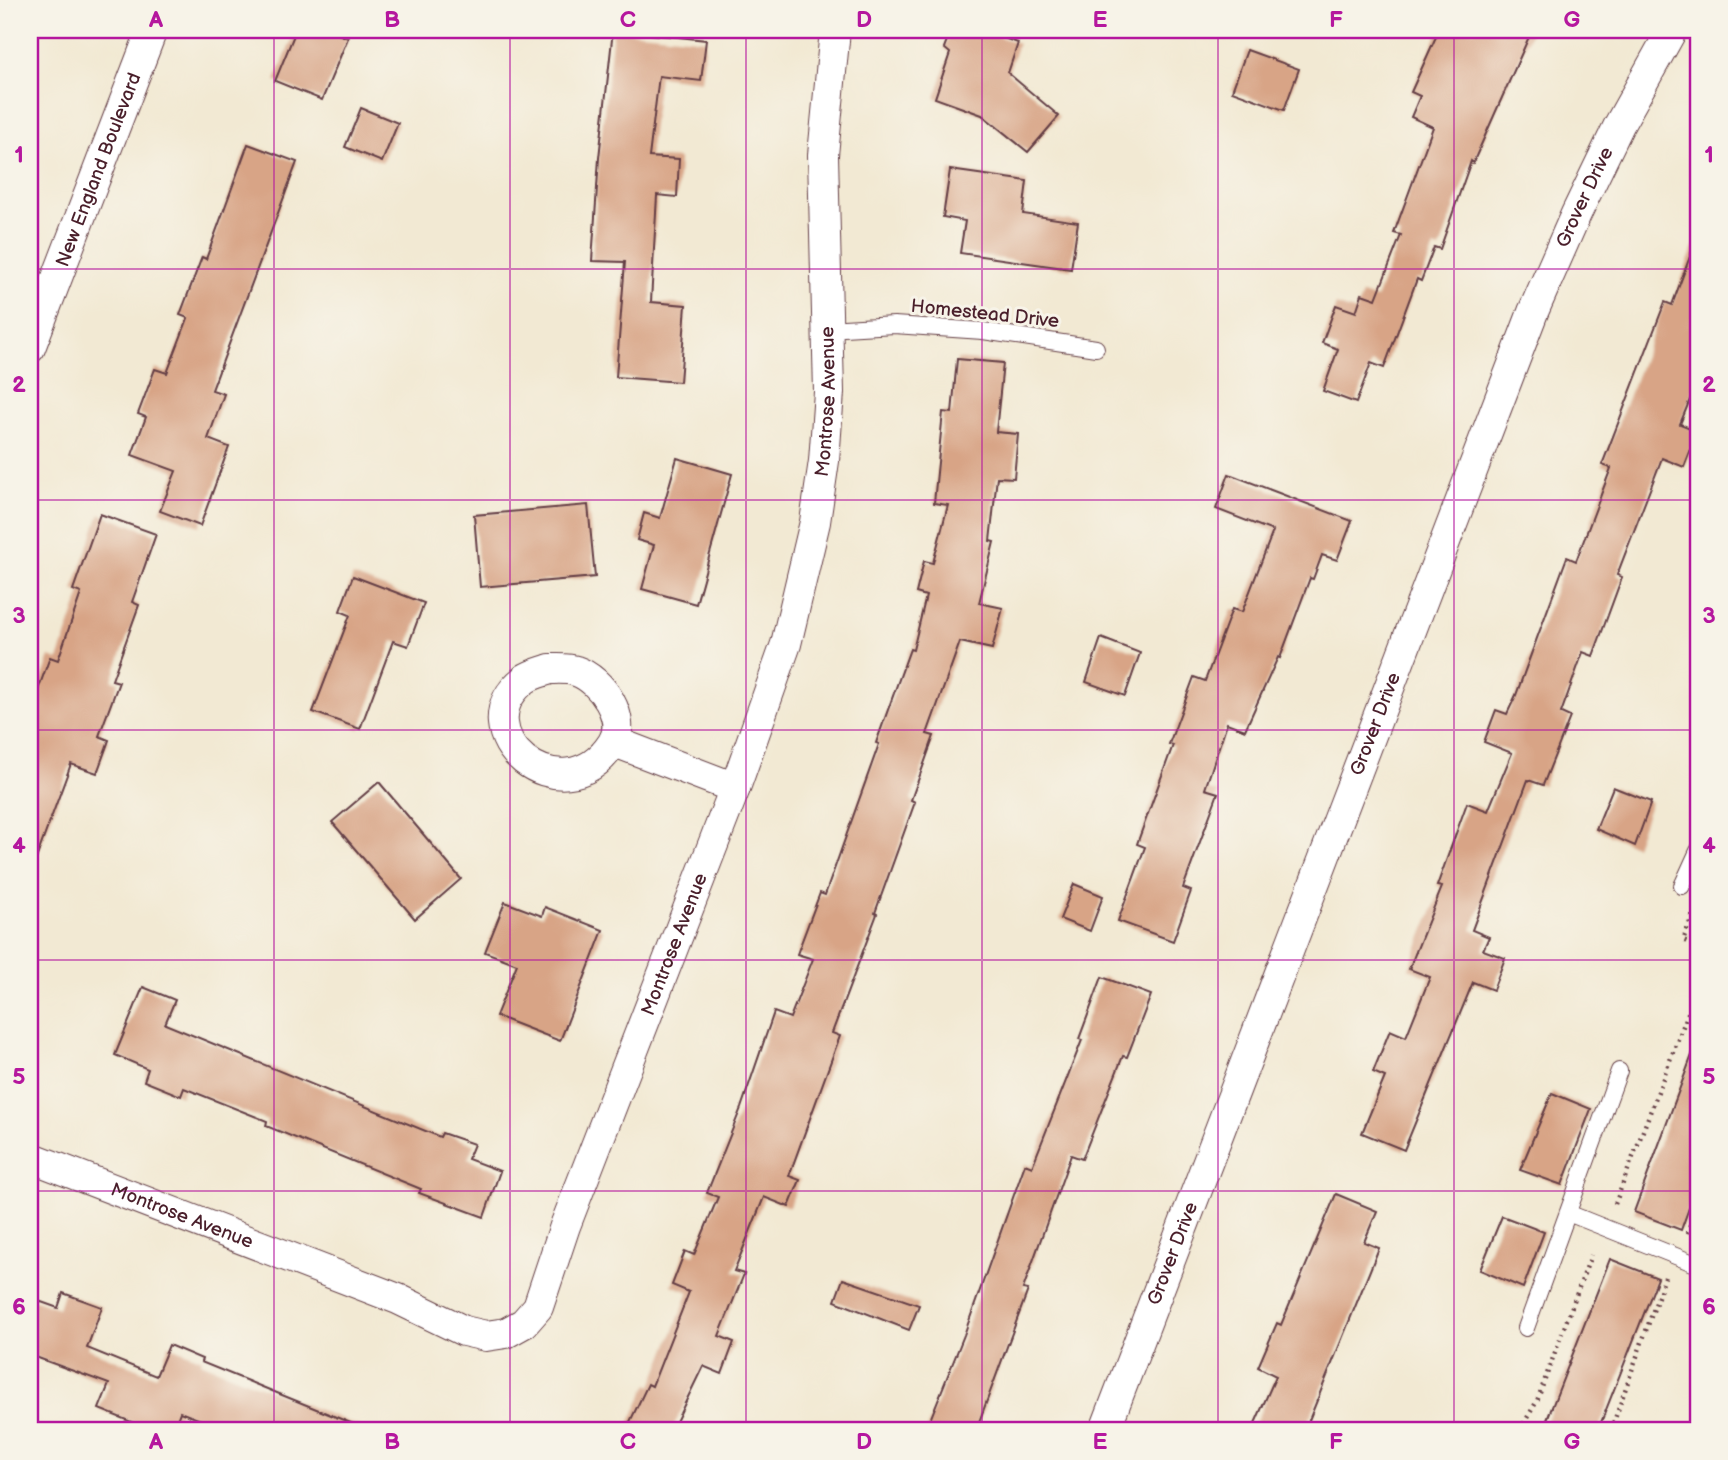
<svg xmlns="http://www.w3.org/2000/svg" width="1728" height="1460" font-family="'Balsamiq Sans',sans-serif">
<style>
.building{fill:#d8a486}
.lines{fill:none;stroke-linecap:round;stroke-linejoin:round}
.service-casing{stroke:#633d44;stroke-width:18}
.minor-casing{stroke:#633d44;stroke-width:32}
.path{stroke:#633d44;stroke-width:4.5;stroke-dasharray:2 5;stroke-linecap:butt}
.service{stroke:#fff;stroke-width:16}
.minor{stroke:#fff;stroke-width:30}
.grid{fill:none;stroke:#b5179e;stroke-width:2;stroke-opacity:0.55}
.labels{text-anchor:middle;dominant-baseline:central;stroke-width:6;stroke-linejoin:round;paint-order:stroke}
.street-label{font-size:19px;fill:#4a1f2b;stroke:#f7f3e8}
.neatline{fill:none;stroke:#b5179e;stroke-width:2.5}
.grid-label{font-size:23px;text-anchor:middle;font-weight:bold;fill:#b5179e}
</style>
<rect width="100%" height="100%" fill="#f7f3e8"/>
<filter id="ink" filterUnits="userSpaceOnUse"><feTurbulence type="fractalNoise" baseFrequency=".0143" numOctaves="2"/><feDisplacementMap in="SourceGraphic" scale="14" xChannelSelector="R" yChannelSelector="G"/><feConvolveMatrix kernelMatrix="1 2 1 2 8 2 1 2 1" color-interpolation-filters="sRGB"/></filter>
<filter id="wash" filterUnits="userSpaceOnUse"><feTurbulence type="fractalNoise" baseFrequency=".00686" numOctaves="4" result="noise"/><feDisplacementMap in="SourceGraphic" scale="28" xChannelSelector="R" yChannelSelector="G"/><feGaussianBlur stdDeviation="1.57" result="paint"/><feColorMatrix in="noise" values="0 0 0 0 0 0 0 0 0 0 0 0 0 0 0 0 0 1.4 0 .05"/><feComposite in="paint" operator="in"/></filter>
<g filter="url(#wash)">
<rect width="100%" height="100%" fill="#f2e9d3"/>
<g id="blocks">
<g class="building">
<polygon points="296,30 329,30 348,38 322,100 275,81"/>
<polygon points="613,30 706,40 701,81 659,76 649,157 679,159 677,197 657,195 651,302 686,305 680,382 616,377 625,262 592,261 599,158"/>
<polygon points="951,30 980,30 1018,43 1008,73 1059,116 1028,152 982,115 935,98 950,53 944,48"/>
<polygon points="1439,30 1532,30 1473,163 1471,161 1440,249 1434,247 1421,281 1417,279 1384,368 1371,363 1356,403 1323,391 1338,349 1322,343 1336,305 1356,312 1362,294 1376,299 1401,235 1394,233 1433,127 1411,117 1420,96 1411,92"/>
<polygon points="1247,50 1299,69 1284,110 1232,91"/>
<polygon points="361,108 398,123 382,162 345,147"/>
<polygon points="248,144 297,162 212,390 224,394 208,439 229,447 200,526 160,511 176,471 132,455 146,417 138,414 155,369 167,373 188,318 180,315 202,257 206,259"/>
<polygon points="950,170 1027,181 1023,214 1078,222 1071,269 960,253 965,221 943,217"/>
<polygon points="1695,243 1698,244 1698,380 1680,424 1698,431 1684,467 1662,458 1617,575 1622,577 1593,656 1583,652 1561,713 1570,717 1543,785 1528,780 1472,930 1489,937 1483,950 1505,958 1493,990 1473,982 1404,1150 1362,1133 1385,1077 1373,1072 1390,1030 1406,1037 1430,977 1409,969 1442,887 1437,886 1467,803 1488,811 1512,753 1484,742 1496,710 1507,714 1516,695 1567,557 1576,561 1611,468 1602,465 1665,302 1672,305"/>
<polygon points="957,359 1003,363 996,432 1018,434 1014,478 997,477 990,541 994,542 979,603 1003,608 992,649 960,642 927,734 934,736 911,800 915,802 875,913 877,914 832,1033 840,1036 789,1176 800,1180 789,1207 764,1197 734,1271 744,1274 719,1336 734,1342 722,1374 703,1366 672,1430 626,1430 648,1384 652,1386 689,1292 672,1285 685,1251 694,1255 718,1197 707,1193 741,1108 774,1012 790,1018 813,959 797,954 820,893 825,895 879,744 876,743 910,649 913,650 926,596 916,593 924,561 933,563 948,505 934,503 943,412 952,413"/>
<polygon points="677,458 732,474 696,604 642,589 654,545 637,540 644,513 660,518"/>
<polygon points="1229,474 1352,521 1337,560 1322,555 1313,579 1310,578 1280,658 1278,657 1245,730 1227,723 1205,789 1218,793 1183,888 1191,891 1173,941 1118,921 1145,847 1137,844 1173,745 1169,744 1194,677 1205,681 1232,609 1242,612 1273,531 1216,509"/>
<polygon points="588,505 595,577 480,587 474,515"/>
<polygon points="100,514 156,534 132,602 139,605 112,680 119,682 99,736 109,740 97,773 71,764 33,867 30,866 30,712 50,657 58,660 81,593 73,590"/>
<polygon points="353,576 424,603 408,646 393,641 360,729 313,712 350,615 340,611"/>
<polygon points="1101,638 1140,653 1125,696 1086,682"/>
<polygon points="379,782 461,879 415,919 332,822"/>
<polygon points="1613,787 1651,802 1635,846 1596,829"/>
<polygon points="1074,884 1103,896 1090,931 1060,919"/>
<polygon points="505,902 542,916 545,907 603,930 560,1041 496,1016 517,964 485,952"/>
<polygon points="1102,977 1151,995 1127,1057 1123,1056 1082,1159 1071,1155 1023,1289 1028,1290 976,1430 926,1430 964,1335 1025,1164 1032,1167 1082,1040 1079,1039"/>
<polygon points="143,987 175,1000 165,1024 440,1137 442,1133 474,1144 468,1159 500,1171 484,1217 419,1193 421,1189 266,1126 267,1121 184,1088 181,1096 144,1081 148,1069 115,1055"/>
<polygon points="1695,1047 1698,1047 1698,1183 1681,1230 1634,1212"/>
<polygon points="1552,1093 1591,1109 1562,1185 1520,1170"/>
<polygon points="1336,1194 1377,1211 1364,1242 1379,1248 1305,1430 1252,1430 1276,1376 1258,1367 1277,1323 1281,1325"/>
<polygon points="1502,1216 1544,1232 1523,1288 1480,1270"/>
<polygon points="1610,1259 1658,1278 1598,1430 1543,1430"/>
<polygon points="843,1279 919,1305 909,1330 835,1301"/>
<polygon points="63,1293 102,1307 87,1348 156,1376 169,1345 202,1359 201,1362 368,1430 227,1430 180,1412 173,1430 131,1430 134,1423 99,1409 109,1384 30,1355 30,1298 58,1308"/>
</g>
</g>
</g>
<g filter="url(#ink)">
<use href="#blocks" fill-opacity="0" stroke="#633d44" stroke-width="2"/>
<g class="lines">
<defs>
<g id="service">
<polyline points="827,329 894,325 983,331 1096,348"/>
<polyline points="1682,886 1698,851"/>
<polyline points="1568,1213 1698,1265"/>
<polyline points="1526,1328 1619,1071"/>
</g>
<g id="minor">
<path id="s1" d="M30 348 152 30"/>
<path d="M550 669C558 669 568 668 576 671 601 679 629 720 612 744 562 820 457 732 525 679 532 674 542 672 550 669Z"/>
<polyline points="615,742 735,788"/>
<path id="s2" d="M30 1157 398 1299 464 1331 486 1336 506 1333 524 1323 538 1307 565 1226 735 788 786 644 815 522 824 461 829 392 823 155 835 30"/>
<path id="s3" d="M1105 1430 1533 312 1576 214 1619 125 1672 30"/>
</g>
</defs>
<use href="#service" class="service-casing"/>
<use href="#minor" class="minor-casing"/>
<g class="path">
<polyline points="1695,909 1683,940 1698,946"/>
<polyline points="1615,1204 1698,987"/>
<polyline points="1687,1233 1698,1204"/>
<polyline points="1520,1430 1537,1401 1591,1255"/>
<polyline points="1611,1430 1665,1277"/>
</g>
<use href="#service" class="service"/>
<use href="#minor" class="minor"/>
</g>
</g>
<path class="grid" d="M274 30V1430M510 30V1430M746 30V1430M982 30V1430M1218 30V1430M1454 30V1430M30 269H1698M30 500H1698M30 730H1698M30 960H1698M30 1191H1698"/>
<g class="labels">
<g class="street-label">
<text stroke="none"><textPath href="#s1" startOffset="191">New England Boulevard</textPath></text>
<text stroke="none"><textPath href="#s3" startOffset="1323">Grover Drive</textPath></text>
<text transform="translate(985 314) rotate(6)">Homestead Drive</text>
<text stroke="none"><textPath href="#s2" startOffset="1507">Montrose Avenue</textPath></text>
<text stroke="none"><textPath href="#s3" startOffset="756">Grover Drive</textPath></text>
<text stroke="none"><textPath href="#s2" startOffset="940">Montrose Avenue</textPath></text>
<text stroke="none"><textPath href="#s2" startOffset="163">Montrose Avenue</textPath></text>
<text stroke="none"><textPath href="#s3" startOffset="189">Grover Drive</textPath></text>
</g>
</g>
<rect width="1728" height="1460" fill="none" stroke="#f7f3e8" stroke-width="77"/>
<rect x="38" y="38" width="1652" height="1384" class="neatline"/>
<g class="grid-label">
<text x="156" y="27">A</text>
<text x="392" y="27">B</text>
<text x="628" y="27">C</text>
<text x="864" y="27">D</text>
<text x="1100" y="27">E</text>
<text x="1336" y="27">F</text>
<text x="1572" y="27">G</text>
<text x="19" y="162">1</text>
<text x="1709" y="162">1</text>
<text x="19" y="392">2</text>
<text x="1709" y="392">2</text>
<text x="19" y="623">3</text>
<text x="1709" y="623">3</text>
<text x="19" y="853">4</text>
<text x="1709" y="853">4</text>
<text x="19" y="1084">5</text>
<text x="1709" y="1084">5</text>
<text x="19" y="1314">6</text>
<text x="1709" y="1314">6</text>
<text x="156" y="1449">A</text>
<text x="392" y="1449">B</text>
<text x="628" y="1449">C</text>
<text x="864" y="1449">D</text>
<text x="1100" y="1449">E</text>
<text x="1336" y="1449">F</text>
<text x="1572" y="1449">G</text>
</g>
</svg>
